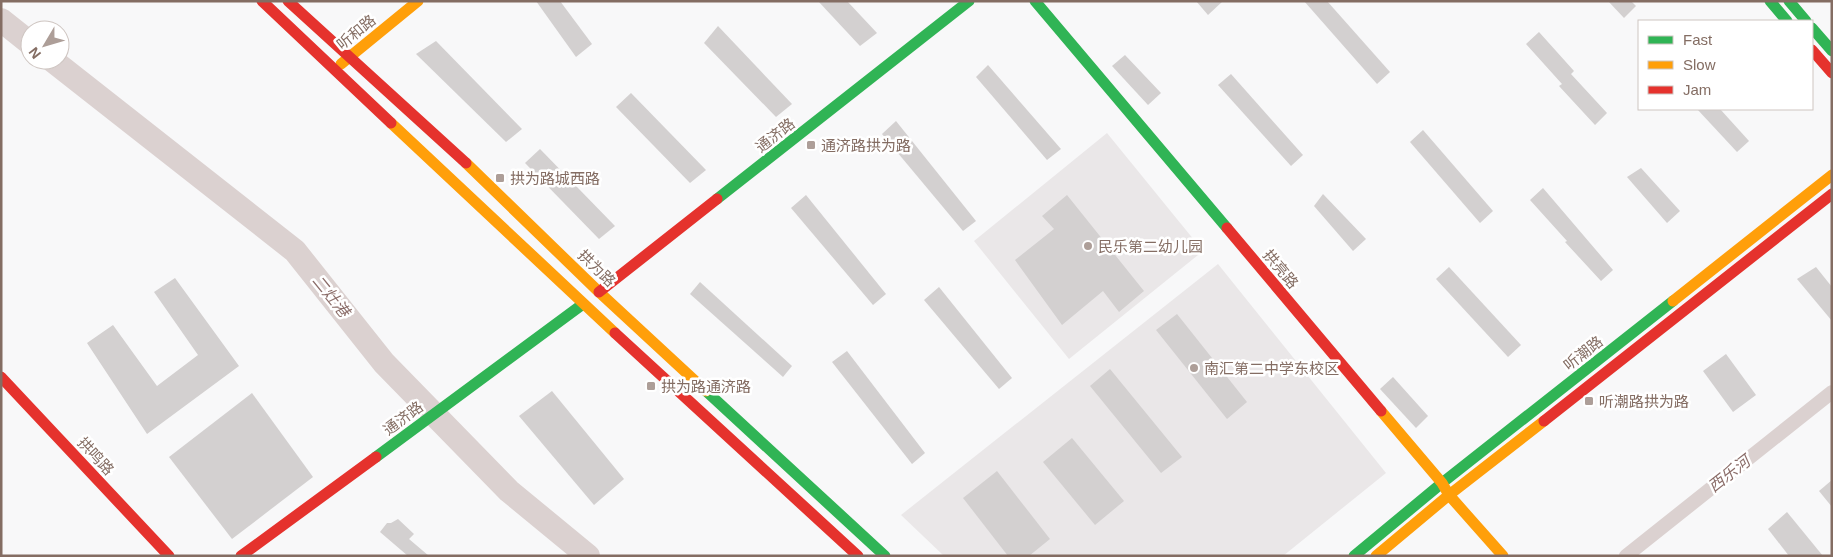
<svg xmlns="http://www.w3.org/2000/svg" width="1833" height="557" font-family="Arial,'Noto Sans SC',sans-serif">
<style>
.built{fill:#eae7e8}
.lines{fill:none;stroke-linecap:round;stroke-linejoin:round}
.canal{stroke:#dbd1d0;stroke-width:14}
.river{stroke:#dbd1d0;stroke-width:24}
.building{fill:#d3d0d0}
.fast{stroke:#30b455;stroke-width:11}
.slow{stroke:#ff9f0a;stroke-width:11}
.jam{stroke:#e5322d;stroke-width:11}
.poi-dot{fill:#ad9e98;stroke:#fff;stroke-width:2}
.labels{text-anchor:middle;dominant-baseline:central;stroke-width:5;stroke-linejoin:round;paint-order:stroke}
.street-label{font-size:15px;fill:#846d63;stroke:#fff}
.poi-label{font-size:15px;fill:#846d63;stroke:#fff;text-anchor:start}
.water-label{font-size:16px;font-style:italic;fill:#8b6d69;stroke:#fff}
</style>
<rect width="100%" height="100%" fill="#f8f8f9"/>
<g class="built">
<polygon points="1107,133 1203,251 1069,359 974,241"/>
<polygon points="1218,264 1386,473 1283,556 944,556 901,515"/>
</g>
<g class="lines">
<polyline class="canal" points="1626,556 1832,392"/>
<g class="river">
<polyline points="1,20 30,43"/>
<polyline points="52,60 295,251 384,363 509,491 588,556"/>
</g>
</g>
<g class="building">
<polygon points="536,1 560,1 592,44 576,57"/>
<polygon points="818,1 847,1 877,33 860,46"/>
<polygon points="1196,1 1223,1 1208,15"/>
<polygon points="1304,1 1327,1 1390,72 1377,84"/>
<polygon points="1608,1 1631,1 1636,6 1624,18"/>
<polygon points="718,26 792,104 776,117 704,43"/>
<polygon points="1539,32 1574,71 1571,74 1607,113 1595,125 1559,86 1562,84 1526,44"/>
<polygon points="436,41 522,129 506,142 416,54"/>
<polygon points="1125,55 1161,93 1148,105 1112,66"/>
<polygon points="988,65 1061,149 1047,160 976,77"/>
<polygon points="1231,74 1303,155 1291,166 1218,85"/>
<polygon points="631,93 706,170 690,183 616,107"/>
<polygon points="1697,109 1720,109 1749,141 1737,152"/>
<polygon points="896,121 976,221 963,231 882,134"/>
<polygon points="1423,130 1493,211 1480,223 1410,142"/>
<polygon points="540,149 615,226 599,239 525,163"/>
<polygon points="1641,168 1680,211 1667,223 1627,177"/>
<polygon points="1543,188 1613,270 1601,281 1565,242 1567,241 1530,200"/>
<polygon points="1323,194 1366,239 1353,251 1314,206"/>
<polygon points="806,195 886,294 873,305 791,208"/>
<polygon points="1067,195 1144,291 1119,312 1103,291 1062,325 1015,260 1054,229 1042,216"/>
<polygon points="1449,267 1521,345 1508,357 1436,279"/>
<polygon points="1816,267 1832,287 1832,321 1797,279"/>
<polygon points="175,278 239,366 147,434 87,343 113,325 157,386 198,355 154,292"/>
<polygon points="700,282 792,366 783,377 690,294"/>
<polygon points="939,287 1012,378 999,389 924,300"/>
<polygon points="1177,314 1247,402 1227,419 1156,330"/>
<polygon points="847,351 925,453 912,464 832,362"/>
<polygon points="1726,354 1756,395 1733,412 1703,371"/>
<polygon points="1110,369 1182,457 1161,473 1090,386"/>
<polygon points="1393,377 1428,416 1416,428 1380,389"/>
<polygon points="552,391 624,479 594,505 519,416"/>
<polygon points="252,393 313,477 232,539 169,457"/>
<polygon points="1072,438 1124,501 1095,525 1043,462"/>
<polygon points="997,471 1050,539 1029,556 1008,556 963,498"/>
<polygon points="1832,480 1832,507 1819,491"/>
<polygon points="1787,512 1823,556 1789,556 1768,529"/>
<polygon points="398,519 414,534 409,539 429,556 408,556 380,532 387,523 391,523"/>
</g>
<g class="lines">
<g class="fast">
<polyline points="1035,1 1227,228"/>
<polyline points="1770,1 1787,21"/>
<polyline points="1789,1 1806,21"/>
<polyline points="1812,28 1832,51"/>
<polyline points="717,199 969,1"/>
<polyline points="706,391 885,556"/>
<polyline points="376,457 583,304"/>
<polyline points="1354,556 1442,483 1673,301"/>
</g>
<g class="slow">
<polyline points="341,64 418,1"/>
<polyline points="391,123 615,333"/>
<polyline points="466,163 599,292 706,391"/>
<polyline points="1673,301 1832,175"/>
<polyline points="1381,411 1442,483 1449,495 1503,556"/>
<polyline points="1376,556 1449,495 1544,421"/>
</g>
<g class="jam">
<polyline points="262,1 391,123"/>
<polyline points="288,1 466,163"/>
<polyline points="1812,50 1832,73"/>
<polyline points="1227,228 1381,411"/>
<polyline points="599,292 717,199"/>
<polyline points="615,333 858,556"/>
<polyline points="1,377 169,556"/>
<polyline points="1544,421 1832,194"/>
<polyline points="241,556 376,457"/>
</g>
</g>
<g class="poi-dot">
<rect x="806" y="140" width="10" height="10" rx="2.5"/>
<rect x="495" y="173" width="10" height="10" rx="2.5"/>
<circle cx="1088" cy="246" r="5"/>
<circle cx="1194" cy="368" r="5"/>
<rect x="646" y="381" width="10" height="10" rx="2.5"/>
<rect x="1584" y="396" width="10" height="10" rx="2.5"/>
</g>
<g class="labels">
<g class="street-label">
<text transform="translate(356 32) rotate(-39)">听和路</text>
<text transform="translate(775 135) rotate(-38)">通济路</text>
<text transform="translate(597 268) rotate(44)">拱为路</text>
<text transform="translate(1281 269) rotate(50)">拱亮路</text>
<text transform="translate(1583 353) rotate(-38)">听潮路</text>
<text transform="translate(403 418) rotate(-37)">通济路</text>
<text transform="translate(96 456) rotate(47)">拱鸣路</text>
</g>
<g class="poi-label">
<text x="821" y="145">通济路拱为路</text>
<text x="510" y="178">拱为路城西路</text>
<text x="1098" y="246">民乐第二幼儿园</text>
<text x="1204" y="368">南汇第二中学东校区</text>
<text x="661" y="386">拱为路通济路</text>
<text x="1599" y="401">听潮路拱为路</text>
</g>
<g class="water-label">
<text transform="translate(331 296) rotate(51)">二灶港</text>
<text transform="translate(1729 474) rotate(-38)">西乐河</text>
</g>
</g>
<rect width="1833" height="557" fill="none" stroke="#846d63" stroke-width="5"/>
<rect x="1638" y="20" width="175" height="90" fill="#ffffff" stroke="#cec5c1"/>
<rect x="1648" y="36" width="25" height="8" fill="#30b455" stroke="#cec5c1"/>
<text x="1683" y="45" font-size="15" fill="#846d63">Fast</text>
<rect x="1648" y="61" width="25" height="8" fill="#ff9f0a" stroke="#cec5c1"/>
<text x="1683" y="70" font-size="15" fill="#846d63">Slow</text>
<rect x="1648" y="86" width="25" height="8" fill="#e5322d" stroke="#cec5c1"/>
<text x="1683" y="95" font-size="15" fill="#846d63">Jam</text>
<g transform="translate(45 45) rotate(232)"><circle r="24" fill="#ffffff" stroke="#cec5c1"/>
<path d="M0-4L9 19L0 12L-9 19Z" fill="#ad9e98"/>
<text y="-8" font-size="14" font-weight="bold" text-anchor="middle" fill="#846d63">N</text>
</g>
</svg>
